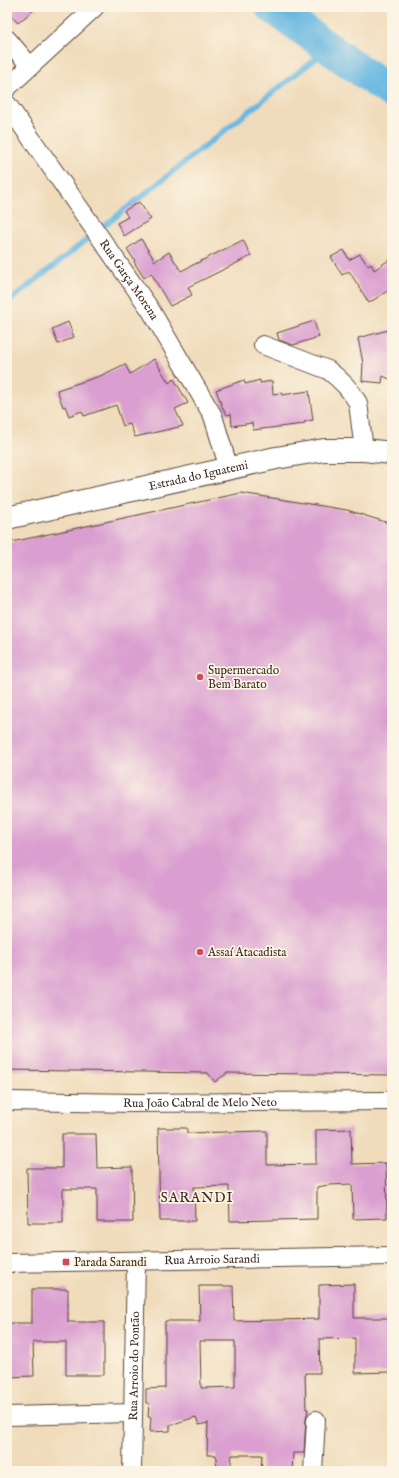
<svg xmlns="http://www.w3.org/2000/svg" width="399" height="1478" font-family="'IM FELL English',serif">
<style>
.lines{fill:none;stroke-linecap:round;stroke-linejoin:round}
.stream{stroke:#67b8e2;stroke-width:5.5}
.river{stroke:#67b8e2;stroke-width:32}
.building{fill:#da9fd0;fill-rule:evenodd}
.street-casing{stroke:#564536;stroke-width:20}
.primary-casing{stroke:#564536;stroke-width:24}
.street{stroke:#fff;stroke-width:18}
.primary{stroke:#fff;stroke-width:22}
.poi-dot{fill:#d1495b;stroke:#fcf5e5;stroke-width:1.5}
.labels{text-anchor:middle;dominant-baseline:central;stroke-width:3.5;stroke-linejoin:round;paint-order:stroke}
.street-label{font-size:12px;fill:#3b2a1e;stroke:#fcf5e5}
.poi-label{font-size:12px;fill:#3b2a1e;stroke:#fcf5e5;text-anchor:start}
.quarter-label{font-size:14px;letter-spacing:1px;fill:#3b2a1e;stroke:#fcf5e5}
</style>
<rect width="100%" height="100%" fill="#fcf5e5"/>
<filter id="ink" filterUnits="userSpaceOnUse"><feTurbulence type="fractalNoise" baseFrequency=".025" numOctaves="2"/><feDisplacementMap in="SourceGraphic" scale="8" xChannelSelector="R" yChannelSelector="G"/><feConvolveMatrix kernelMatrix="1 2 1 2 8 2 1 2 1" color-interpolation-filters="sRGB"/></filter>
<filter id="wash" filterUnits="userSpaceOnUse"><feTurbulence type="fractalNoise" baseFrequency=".012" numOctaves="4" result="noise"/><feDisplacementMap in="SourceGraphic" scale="16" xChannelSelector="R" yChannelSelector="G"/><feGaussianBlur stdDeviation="0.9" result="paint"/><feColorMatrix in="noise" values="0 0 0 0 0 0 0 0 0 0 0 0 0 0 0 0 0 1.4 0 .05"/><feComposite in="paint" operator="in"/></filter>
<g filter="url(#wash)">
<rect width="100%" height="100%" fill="#f0dcbb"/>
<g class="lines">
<polyline class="stream" points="7,303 329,48"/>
<polyline class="river" points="271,7 392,93"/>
</g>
<g id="blocks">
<g class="building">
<polygon points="7,7 37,7 18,23 7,11"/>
<polygon points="139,202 151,219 124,236 117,223 128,217 124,211"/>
<polygon points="141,239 155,261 169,252 181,271 243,240 251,256 188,287 192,295 170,306 151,273 144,278 134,262 135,261 127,249"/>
<polygon points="344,250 349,260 360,254 368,266 371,264 374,270 392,258 392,288 369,303 349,271 342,275 331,257"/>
<polygon points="314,321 319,337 293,345 279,340 277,333"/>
<polygon points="68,322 74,337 58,344 52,329"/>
<polygon points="392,329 392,380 383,376 382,383 362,381 363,363 358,338"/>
<polygon points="154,359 169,383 174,379 188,403 175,409 183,426 135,437 130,424 123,426 116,405 84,416 82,411 69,416 65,406 63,407 57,390 100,376 125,364 130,374"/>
<polygon points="244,380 245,384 260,380 260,383 272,381 273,394 282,393 282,395 309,391 313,420 304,422 304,424 253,430 252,423 232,426 231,414 227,415 223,409 216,390"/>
<polygon points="241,493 347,510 392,524 392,1075 227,1073 215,1082 208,1073 7,1070 7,543"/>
<polygon points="158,1128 187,1128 187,1133 267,1131 267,1165 316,1164 316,1130 351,1129 352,1164 386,1163 387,1218 353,1219 352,1184 329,1185 317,1187 317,1219 230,1221 229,1186 194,1187 195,1221 160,1221"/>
<polygon points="62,1134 96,1134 97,1168 132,1167 133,1222 97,1222 97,1189 63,1189 63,1223 28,1223 27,1168 62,1168"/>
<path d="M354 1284V1318H389L390 1372 355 1373V1338L319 1339 320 1373H305L306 1409H308L306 1419 304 1453H293L292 1471H261L262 1455H232L230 1471H217L216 1455H207L208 1423 199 1425 196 1417 170 1425V1431L150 1432 151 1417H148L149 1403H146V1389L165 1388V1321H200L199 1286H233L234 1321 319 1319V1285ZM200 1341H235V1387L201 1388Z"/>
<polygon points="32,1289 68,1289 68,1322 104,1322 104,1375 66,1375 66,1342 33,1342 34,1376 7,1377 7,1323 32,1323"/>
</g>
</g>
</g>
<g filter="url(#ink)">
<use href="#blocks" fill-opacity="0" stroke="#564536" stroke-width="1"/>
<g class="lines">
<defs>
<g id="street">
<polyline points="7,39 30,66"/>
<polyline points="7,88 95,7"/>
<path id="s1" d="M7 104 150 309 213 416 229 469"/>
<path d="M263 345 328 370C340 379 351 390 358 403L364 450"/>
<path id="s2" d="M7 1101 137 1103 392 1101"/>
<path id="s3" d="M7 1263 392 1256"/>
<polyline points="7,1416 133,1413"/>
<path id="s4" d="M132 1471 136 1261"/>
<polyline points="313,1471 316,1420"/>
</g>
<g id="primary">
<path id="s5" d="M7 518 276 458 324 450H364L392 453"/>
</g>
</defs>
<use href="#street" class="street-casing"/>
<use href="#primary" class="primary-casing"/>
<use href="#street" class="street"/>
<use href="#primary" class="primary"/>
</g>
</g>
<g class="poi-dot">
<circle cx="200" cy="677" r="4"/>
<circle cx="200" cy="952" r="4"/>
<rect x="62" y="1258" width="8" height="8" rx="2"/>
</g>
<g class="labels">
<g class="street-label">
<text stroke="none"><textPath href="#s1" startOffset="214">Rua Garça Morena</textPath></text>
<text stroke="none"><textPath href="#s5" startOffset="196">Estrada do Iguatemi</textPath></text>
<text stroke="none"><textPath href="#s2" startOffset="193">Rua João Cabral de Melo Neto</textPath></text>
<text stroke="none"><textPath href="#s3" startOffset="205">Rua Arroio Sarandi</textPath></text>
<text stroke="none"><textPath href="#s4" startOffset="105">Rua Arroio do Pontão</textPath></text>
</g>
<g class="poi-label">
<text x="208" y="670">Supermercado<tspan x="208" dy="14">Bem Barato</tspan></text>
<text x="208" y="952">Assaí Atacadista</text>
<text x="74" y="1262">Parada Sarandi</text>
</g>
<g class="quarter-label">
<text x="197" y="1198">SARANDI</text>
</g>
</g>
<rect width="399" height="1478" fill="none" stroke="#fcf5e5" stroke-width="24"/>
</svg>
